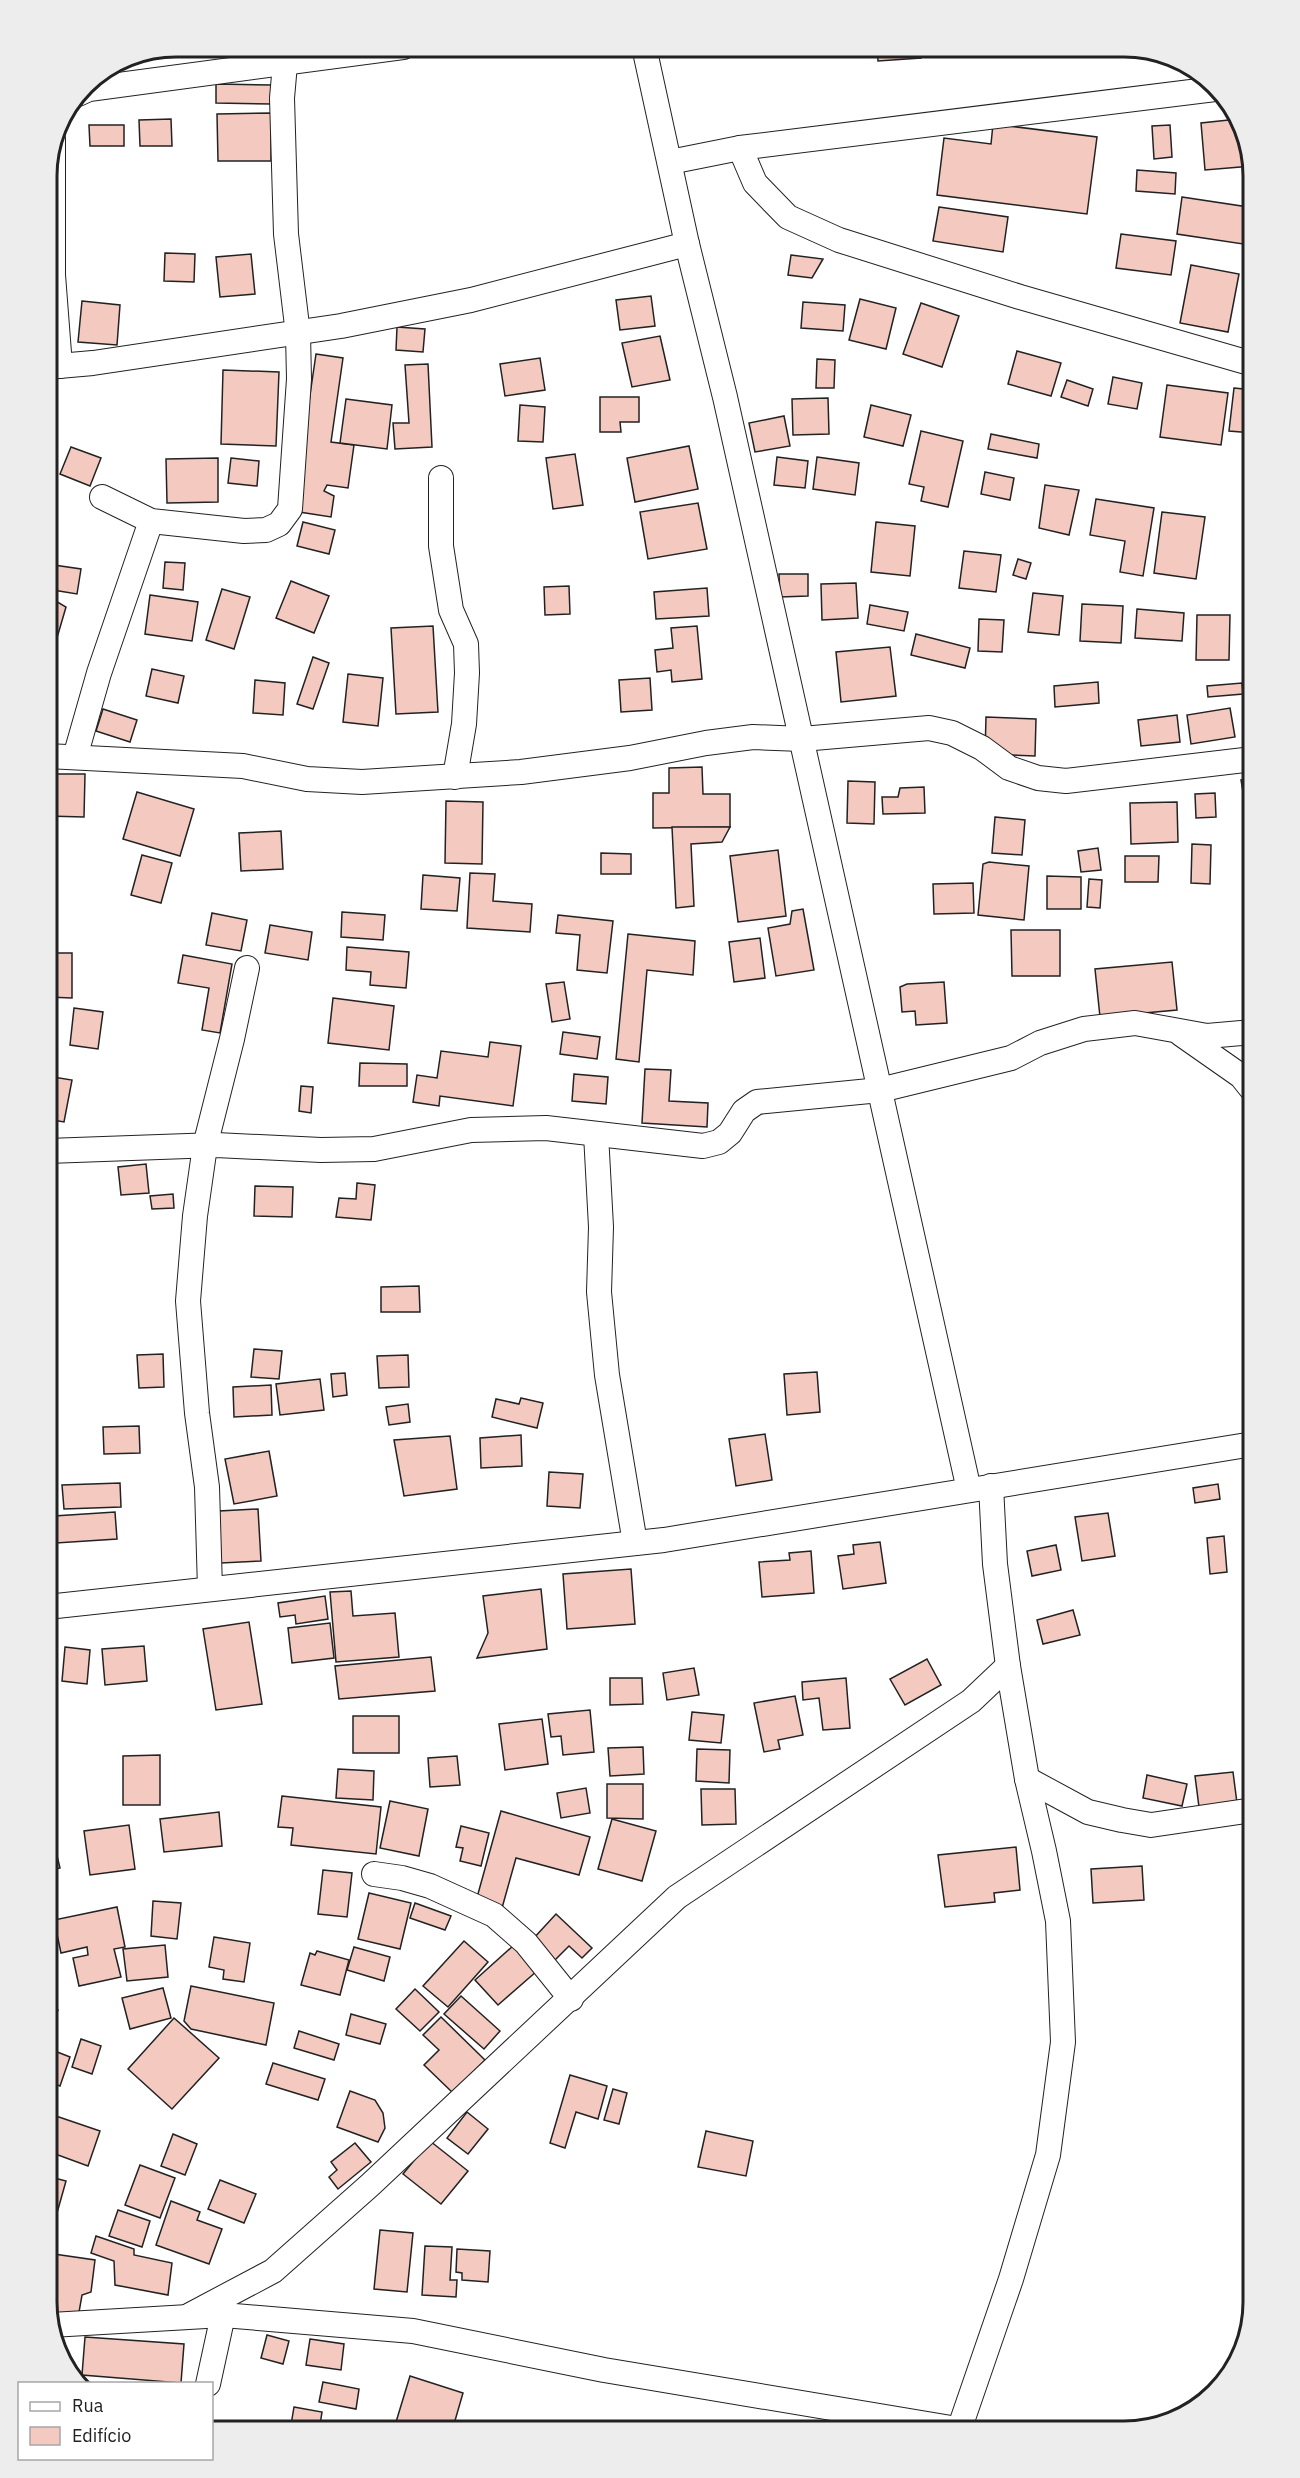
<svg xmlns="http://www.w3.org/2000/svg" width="1300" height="2478" font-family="'IBM Plex Sans',sans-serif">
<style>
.building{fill:#f3c9c0;stroke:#222;stroke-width:1.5}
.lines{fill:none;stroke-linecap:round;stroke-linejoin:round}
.street-casing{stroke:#222;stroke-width:26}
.street{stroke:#fff;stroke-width:24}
.rim{fill:none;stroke:#222;stroke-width:3}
</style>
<rect width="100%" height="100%" fill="#fff"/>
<g class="building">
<polygon points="877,47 920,47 921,58 878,61"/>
<polygon points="216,84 272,85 272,104 216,103"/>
<polygon points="271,113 271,161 218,161 217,114"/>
<polygon points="171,119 172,146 140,146 139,120"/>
<polygon points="1238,119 1244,126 1252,166 1205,170 1201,123"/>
<polygon points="993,124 1097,137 1087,214 937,195 944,138 991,144"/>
<polygon points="89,125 124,125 124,146 90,146"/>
<polygon points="1170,125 1172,157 1154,159 1152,126"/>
<polygon points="1137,170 1176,173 1175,194 1136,191"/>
<polygon points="1182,197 1248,207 1243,244 1177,234"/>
<polygon points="939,207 1008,217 1003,252 933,241"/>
<polygon points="1121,234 1176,241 1171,275 1116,268"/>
<polygon points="165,253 195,254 194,282 164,281"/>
<polygon points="251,254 255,294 220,297 216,257"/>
<polygon points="791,255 823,259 812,278 788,275"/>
<polygon points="1191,265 1239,274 1228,332 1180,323"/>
<polygon points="651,296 655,326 620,330 616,300"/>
<polygon points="860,299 896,308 886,349 849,340"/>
<polygon points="82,301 120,305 117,345 78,342"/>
<polygon points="803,302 845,305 843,331 801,328"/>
<polygon points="921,303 959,316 942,367 903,354"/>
<polygon points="397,327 425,329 423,352 396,350"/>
<polygon points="660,336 670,380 632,387 622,343"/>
<polygon points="1017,351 1061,363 1051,396 1008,384"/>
<polygon points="316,354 343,358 331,442 354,445 348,488 327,485 324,491 334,496 331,517 293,511"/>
<polygon points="540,358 545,390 505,396 500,364"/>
<polygon points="817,359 835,360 834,388 816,388"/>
<polygon points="428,364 432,447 395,449 393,423 409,423 405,365"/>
<polygon points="223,370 279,372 276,446 221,444"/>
<polygon points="1113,377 1142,383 1137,409 1108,404"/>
<polygon points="1067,380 1093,389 1088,406 1061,397"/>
<polygon points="1167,385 1228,393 1221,445 1160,437"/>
<polygon points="1234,388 1253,390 1253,433 1229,431"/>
<polygon points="600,397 639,397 639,422 620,422 621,432 600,432"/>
<polygon points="828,398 829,434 793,435 792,399"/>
<polygon points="346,399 392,405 387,449 340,443"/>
<polygon points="520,405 545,407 543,442 518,441"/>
<polygon points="871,405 911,415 903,446 864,437"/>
<polygon points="784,416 790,446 755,452 749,423"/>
<polygon points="921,431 963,441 948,507 921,501 924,487 909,484"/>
<polygon points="991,434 1039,444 1037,458 988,449"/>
<polygon points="689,446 698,489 635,502 627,458"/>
<polygon points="71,447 101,458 90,486 60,474"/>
<polygon points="575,454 583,505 553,509 546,458"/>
<polygon points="777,457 808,461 805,488 774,485"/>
<polygon points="817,457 859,463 855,495 813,489"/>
<polygon points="218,458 218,502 167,503 166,459"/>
<polygon points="231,458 259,461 257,486 228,483"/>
<polygon points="985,472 1014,478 1010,500 981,494"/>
<polygon points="1045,485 1079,490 1069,535 1039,528"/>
<polygon points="1096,499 1154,508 1143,576 1120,572 1125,541 1090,535"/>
<polygon points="698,503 707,549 648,559 640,512"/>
<polygon points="1162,512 1205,517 1196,579 1154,573"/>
<polygon points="303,522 335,530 329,554 297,546"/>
<polygon points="876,522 915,526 910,576 871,572"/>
<polygon points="964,551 1001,555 996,592 959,588"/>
<polygon points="1018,559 1031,563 1026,579 1013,575"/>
<polygon points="165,562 185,563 183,590 163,588"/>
<polygon points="47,564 81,569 77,594 47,589"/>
<polygon points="779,574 808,574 808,596 780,597"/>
<polygon points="291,581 329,596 314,633 276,618"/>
<polygon points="856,583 858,618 822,620 821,584"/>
<polygon points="569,586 570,614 545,615 544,587"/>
<polygon points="707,588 709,616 656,619 654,592"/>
<polygon points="222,589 250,597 234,649 206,640"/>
<polygon points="1033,593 1063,596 1059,635 1028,632"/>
<polygon points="150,595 198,602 192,641 145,634"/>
<polygon points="49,597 66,607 52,655 47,654"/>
<polygon points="1082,604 1123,606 1121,643 1080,641"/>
<polygon points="870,605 908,612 904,631 867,624"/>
<polygon points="1246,608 1253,608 1253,677 1247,677"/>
<polygon points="1137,609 1184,613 1182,641 1135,638"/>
<polygon points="1197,615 1230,615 1229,660 1196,660"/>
<polygon points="979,619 1004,620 1002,652 978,651"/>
<polygon points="433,626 438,712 396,714 391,628"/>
<polygon points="697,626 702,679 672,682 671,670 657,672 655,650 673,648 671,628"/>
<polygon points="916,634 970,648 965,668 911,655"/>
<polygon points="890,647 896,696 841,702 836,652"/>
<polygon points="313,657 329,663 313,709 297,704"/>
<polygon points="152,669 184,676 178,703 146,696"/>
<polygon points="348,674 383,678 378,726 343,722"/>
<polygon points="650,678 652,710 621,712 619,680"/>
<polygon points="255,680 285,683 283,715 253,713"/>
<polygon points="1098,682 1099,703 1055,707 1054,686"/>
<polygon points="1242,683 1243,694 1208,697 1207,686"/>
<polygon points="1230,708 1235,737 1191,744 1187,715"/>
<polygon points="103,709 137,720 130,742 96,731"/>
<polygon points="1177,715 1180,742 1141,746 1138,720"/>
<polygon points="986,717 1036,719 1035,756 985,754"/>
<polygon points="702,767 703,794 730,794 730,827 653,828 653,793 669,793 669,768"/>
<polygon points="47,774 85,774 84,817 47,816"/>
<polygon points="1253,779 1253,809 1246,810 1241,780"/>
<polygon points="848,781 875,782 874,824 847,823"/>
<polygon points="924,787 925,813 883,814 882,797 898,797 900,788"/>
<polygon points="137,792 194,809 180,856 123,839"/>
<polygon points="1215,793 1216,817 1196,818 1195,794"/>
<polygon points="446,801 483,802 482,864 445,863"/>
<polygon points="1177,802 1178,842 1131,844 1130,803"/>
<polygon points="995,817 1025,820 1022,855 992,853"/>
<polygon points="672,827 730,827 722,842 691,844 694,906 676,908"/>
<polygon points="281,831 283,869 241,871 239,833"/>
<polygon points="1192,844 1211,845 1210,884 1191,883"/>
<polygon points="1098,848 1101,870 1081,872 1078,851"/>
<polygon points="778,850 786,916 738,922 730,856"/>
<polygon points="601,853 631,854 631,874 601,874"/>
<polygon points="142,855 172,863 161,903 131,895"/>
<polygon points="1125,856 1159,856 1158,882 1125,882"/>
<polygon points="989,862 1029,866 1024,920 978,915 983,864"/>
<polygon points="470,873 495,874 493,901 532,904 530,932 467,928"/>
<polygon points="423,875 460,878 457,911 421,909"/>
<polygon points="1047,876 1081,877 1081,909 1047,909"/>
<polygon points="1089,879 1102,880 1100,908 1087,907"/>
<polygon points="973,883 974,913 934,914 933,884"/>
<polygon points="803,909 814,970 776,976 768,928 790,924 792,911"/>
<polygon points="342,912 385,915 383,940 341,937"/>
<polygon points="212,913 247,920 241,951 206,945"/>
<polygon points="558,915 613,921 607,973 577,970 580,935 556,933"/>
<polygon points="270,925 312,932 308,960 265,953"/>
<polygon points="1011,930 1060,930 1060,976 1012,976"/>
<polygon points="628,934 695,941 693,975 647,970 639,1062 616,1059"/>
<polygon points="760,938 765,978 734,982 729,942"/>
<polygon points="347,947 409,952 406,988 370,985 371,972 346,970"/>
<polygon points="47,953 72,953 72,998 47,997"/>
<polygon points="183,955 232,964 220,1033 202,1030 209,988 178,983"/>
<polygon points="1172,962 1177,1010 1100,1017 1095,969"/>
<polygon points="564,982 570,1019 552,1022 546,984"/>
<polygon points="944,982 947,1023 916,1025 915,1011 902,1012 900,987 907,984"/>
<polygon points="333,998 394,1006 389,1050 328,1043"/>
<polygon points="74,1008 103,1012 98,1049 70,1045"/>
<polygon points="563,1032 600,1037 597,1059 560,1054"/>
<polygon points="490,1042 521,1046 513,1106 440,1096 439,1106 413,1102 417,1075 437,1078 441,1051 488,1057"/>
<polygon points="360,1063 407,1064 407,1086 359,1086"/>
<polygon points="645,1069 671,1070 669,1101 708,1103 707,1127 642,1123"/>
<polygon points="574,1074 608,1077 606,1104 572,1101"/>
<polygon points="47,1076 72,1080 64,1122 47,1119"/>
<polygon points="301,1086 313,1087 311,1113 299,1111"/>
<polygon points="146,1164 149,1193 121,1195 118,1167"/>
<polygon points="357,1183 375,1185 371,1220 336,1217 339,1198 356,1199"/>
<polygon points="255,1186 293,1187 292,1217 254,1216"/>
<polygon points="173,1194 174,1208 152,1209 150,1196"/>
<polygon points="419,1286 420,1312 381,1312 381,1287"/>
<polygon points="254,1349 282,1351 279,1379 251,1377"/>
<polygon points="163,1354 164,1387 139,1388 137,1355"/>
<polygon points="408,1355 409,1387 379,1388 377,1356"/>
<polygon points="817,1372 820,1412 787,1415 784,1374"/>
<polygon points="345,1373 347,1395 333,1397 331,1374"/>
<polygon points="320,1379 324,1410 280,1415 276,1384"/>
<polygon points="271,1385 272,1415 234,1417 233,1387"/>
<polygon points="521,1398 543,1403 537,1428 492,1417 496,1399 519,1404"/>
<polygon points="408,1404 410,1422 389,1425 386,1407"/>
<polygon points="139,1426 140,1453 104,1454 103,1427"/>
<polygon points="765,1434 772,1480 736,1486 729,1439"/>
<polygon points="521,1435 522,1466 481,1468 480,1438"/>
<polygon points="450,1436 457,1489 404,1496 394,1440"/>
<polygon points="269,1451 277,1496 234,1504 225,1459"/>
<polygon points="549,1472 583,1474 580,1508 547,1506"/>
<polygon points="47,1480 57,1482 48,1522 47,1522"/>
<polygon points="120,1483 121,1507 64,1509 62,1485"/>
<polygon points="1218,1484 1220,1499 1195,1503 1193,1488"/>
<polygon points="1250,1493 1253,1493 1253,1534"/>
<polygon points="258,1509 261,1561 221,1563 219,1511"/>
<polygon points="115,1512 117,1539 56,1543 54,1516"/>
<polygon points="1108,1513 1115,1556 1082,1561 1075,1517"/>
<polygon points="1224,1536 1227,1572 1210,1574 1207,1538"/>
<polygon points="880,1542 886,1583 843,1589 838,1556 854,1554 853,1545"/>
<polygon points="1056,1545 1061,1570 1032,1576 1027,1551"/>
<polygon points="811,1551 814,1593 762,1597 759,1562 790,1560 789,1553"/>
<polygon points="631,1569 635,1624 567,1629 563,1574"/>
<polygon points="541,1589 547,1649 477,1658 488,1633 483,1596"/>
<polygon points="351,1591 353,1616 395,1613 399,1657 336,1662 330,1592"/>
<polygon points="325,1596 328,1619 296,1624 295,1615 280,1617 278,1603"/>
<polygon points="1073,1610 1080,1635 1043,1644 1037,1620"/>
<polygon points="249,1622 262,1704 216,1710 203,1629"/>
<polygon points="330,1623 334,1658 292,1663 288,1628"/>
<polygon points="144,1646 147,1681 105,1685 102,1649"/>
<polygon points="65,1647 90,1650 87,1684 62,1681"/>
<polygon points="431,1657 435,1691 339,1699 335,1666"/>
<polygon points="927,1659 941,1685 905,1705 890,1679"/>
<polygon points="694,1668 699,1695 667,1700 663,1673"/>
<polygon points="610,1678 642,1678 643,1704 610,1705"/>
<polygon points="846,1678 850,1728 823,1730 819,1698 803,1700 802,1682"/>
<polygon points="795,1696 803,1735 778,1740 780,1749 764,1752 754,1703"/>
<polygon points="590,1710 594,1752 563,1755 561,1736 551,1737 548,1714"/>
<polygon points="692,1712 724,1715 721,1743 689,1740"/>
<rect x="353" y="1716" width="46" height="37"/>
<polygon points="542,1719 548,1764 505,1770 499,1724"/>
<polygon points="643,1747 644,1774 610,1776 608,1748"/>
<polygon points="697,1749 730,1750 729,1783 696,1781"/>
<polygon points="160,1755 160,1805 123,1805 123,1756"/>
<polygon points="457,1756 460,1785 430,1787 428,1758"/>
<polygon points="338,1769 374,1771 373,1800 336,1798"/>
<polygon points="1233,1772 1237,1803 1199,1807 1195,1776"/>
<polygon points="1147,1775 1187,1784 1182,1806 1143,1798"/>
<polygon points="607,1784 643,1784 643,1819 607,1818"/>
<polygon points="586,1788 590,1813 561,1818 557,1793"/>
<polygon points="701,1789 735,1789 736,1824 702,1825"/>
<polygon points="282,1796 381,1807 376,1854 291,1845 293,1828 278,1827"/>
<polygon points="390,1801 428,1809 419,1856 380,1848"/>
<polygon points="501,1811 590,1837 579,1875 516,1858 502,1908 476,1901"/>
<polygon points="219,1812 222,1846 164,1852 160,1819"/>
<polygon points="612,1819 656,1831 642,1881 598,1869"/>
<polygon points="129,1825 135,1869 90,1875 84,1831"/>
<polygon points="461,1826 489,1833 481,1866 460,1861 463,1848 456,1847"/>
<polygon points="51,1831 60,1868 47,1871 47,1832"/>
<polygon points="1016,1847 1020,1890 994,1893 995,1902 945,1907 938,1855"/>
<polygon points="1142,1866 1144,1900 1093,1903 1091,1869"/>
<polygon points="323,1870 352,1873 347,1917 318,1914"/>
<polygon points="48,1876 52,1909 47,1909 47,1877"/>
<polygon points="369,1893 411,1903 400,1949 358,1939"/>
<polygon points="153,1901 181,1903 177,1939 151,1936"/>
<polygon points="415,1903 451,1916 445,1930 410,1918"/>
<polygon points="117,1907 125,1947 114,1949 121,1977 79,1986 73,1958 88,1955 87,1947 61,1953 54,1920"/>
<polygon points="556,1914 592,1948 582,1958 569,1946 555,1960 533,1939"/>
<polygon points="214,1937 250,1943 244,1982 223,1979 224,1970 209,1967"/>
<polygon points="464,1941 488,1962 448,2007 423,1986"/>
<polygon points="165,1945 168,1977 127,1981 123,1949"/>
<polygon points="514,1945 537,1971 498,2005 475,1980"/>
<polygon points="354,1947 390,1957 384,1981 347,1970"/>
<polygon points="317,1951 349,1960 340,1995 301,1985 310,1953 315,1955"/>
<polygon points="191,1986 274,2003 266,2045 191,2029 184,2021"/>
<polygon points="163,1988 171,2018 130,2029 122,1998"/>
<polygon points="415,1989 439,2012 420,2031 396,2009"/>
<polygon points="461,1996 500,2031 484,2049 444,2014"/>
<polygon points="47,2006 58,2010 47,2040"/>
<polygon points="351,2014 386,2024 380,2044 346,2035"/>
<polygon points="441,2017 485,2060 453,2093 424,2065 439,2050 423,2035"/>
<polygon points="174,2018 219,2058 172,2109 128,2069"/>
<polygon points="299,2031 339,2044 334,2060 294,2048"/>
<polygon points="81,2039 101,2046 92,2074 72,2067"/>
<polygon points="47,2048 70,2057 60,2086 47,2081"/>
<polygon points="273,2063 325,2079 318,2100 266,2084"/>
<polygon points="570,2075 607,2086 598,2119 576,2112 565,2148 550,2143"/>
<polygon points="613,2089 627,2093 619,2124 604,2120"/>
<polygon points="350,2091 375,2100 383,2113 385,2128 378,2142 337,2127"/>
<polygon points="467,2112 488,2129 468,2154 447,2138"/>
<polygon points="53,2115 100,2131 88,2166 47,2151 47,2134"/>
<polygon points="706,2131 753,2141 746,2176 698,2167"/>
<polygon points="173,2134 197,2144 185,2175 161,2166"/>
<polygon points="430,2141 468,2171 441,2204 403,2174"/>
<polygon points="355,2143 371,2162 338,2189 329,2177 337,2170 331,2162"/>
<polygon points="140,2165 175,2178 160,2218 125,2205"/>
<polygon points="47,2176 66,2181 57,2213 47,2210"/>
<polygon points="220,2180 256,2194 244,2223 208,2209"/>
<polygon points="171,2201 200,2212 197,2220 222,2229 209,2264 156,2245"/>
<polygon points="118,2210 150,2221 142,2247 109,2236"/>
<polygon points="380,2230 413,2233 407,2292 374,2289"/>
<polygon points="96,2236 134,2249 134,2255 172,2263 168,2295 115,2285 114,2261 91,2253"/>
<polygon points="425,2246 452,2247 450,2280 457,2280 456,2297 422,2295"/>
<polygon points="457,2249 490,2251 488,2282 462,2280 462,2273 456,2272"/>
<polygon points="47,2253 95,2260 91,2292 82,2295 78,2318 49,2313 46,2302"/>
<polygon points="267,2335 289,2341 283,2364 261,2358"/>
<polygon points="85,2337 184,2344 181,2383 82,2375"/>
<polygon points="310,2339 344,2344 341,2370 306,2365"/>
<polygon points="410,2376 463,2393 452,2431 428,2431 396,2422"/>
<polygon points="323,2382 359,2389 356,2409 319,2402"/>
<polygon points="294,2407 322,2412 319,2431 290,2431"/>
</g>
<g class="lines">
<defs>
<g id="street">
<polyline points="644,47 687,244 725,397 969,1490"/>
<polyline points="78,94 89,89 403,47"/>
<polyline points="53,139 53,275 60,366"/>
<polyline points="740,148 755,183 788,217 839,240 1020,297 1253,364"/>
<polyline points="670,162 740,148 1215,89"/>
<polyline points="47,367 93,363 341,326 471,300 687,244"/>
<polyline points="441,478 441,546 451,610 466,644 467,673 464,724 455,777"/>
<polyline points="102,497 151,521 244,531 266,530 279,524 290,509 299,379 298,334 286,234 282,98 285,64"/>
<polyline points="47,756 243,766 307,779 362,782 521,772 630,758 706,743 753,737 802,739 929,728 952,733 982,748 1009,768 1038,778 1066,781 1253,759"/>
<polyline points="75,757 99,673 151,521"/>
<polyline points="1181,1034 1241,1076 1253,1091"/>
<polyline points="596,1134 601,1227 599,1292 607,1375 635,1543"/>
<polyline points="47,1151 216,1145 321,1150 374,1149 471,1130 546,1128 703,1146 719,1142 730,1133 744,1111 757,1102 880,1090 1011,1058 1040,1043 1084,1029 1135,1023 1207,1036 1253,1032"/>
<polyline points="210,1589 207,1487 197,1413 188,1301 195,1216 205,1146 232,1039 247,968"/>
<polyline points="47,1607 664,1540 1253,1444"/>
<polyline points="1027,1779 1088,1812 1122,1820 1151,1825 1253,1810"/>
<polyline points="374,1874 402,1878 430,1886 494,1915 526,1943 571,1999"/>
<polyline points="190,2315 273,2271 370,2185 677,1897 971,1701 1008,1666"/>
<polyline points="51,2325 223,2315 413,2331 604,2370 969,2431"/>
<polyline points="208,2384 223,2315"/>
<polyline points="959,2430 1011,2279 1048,2155 1063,2042 1058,1921 1044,1851 1027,1779 1008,1666 995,1564 991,1486"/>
</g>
</defs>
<use href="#street" class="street-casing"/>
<use href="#street" class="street"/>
</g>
<path d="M0 0H1300V2478H0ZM176 57H1124A119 119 0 0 1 1243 176V2302A119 119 0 0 1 1124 2421H176A119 119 0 0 1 57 2302V176A119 119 0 0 1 176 57Z" fill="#ededed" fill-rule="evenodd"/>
<path class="rim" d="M176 57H1124A119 119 0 0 1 1243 176V2302A119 119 0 0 1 1124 2421H176A119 119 0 0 1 57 2302V176A119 119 0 0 1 176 57Z"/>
<rect x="18" y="2382" width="195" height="78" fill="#ffffff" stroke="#a7a7a7" stroke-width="1.5"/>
<rect x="30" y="2402" width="30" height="9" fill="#ffffff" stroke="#a7a7a7" stroke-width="1.5"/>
<text x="72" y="2412" font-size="18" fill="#222222">Rua</text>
<rect x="30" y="2427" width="30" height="18" fill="#f3c9c0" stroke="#a7a7a7" stroke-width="1.5"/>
<text x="72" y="2442" font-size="18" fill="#222222">Edifício</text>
</svg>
